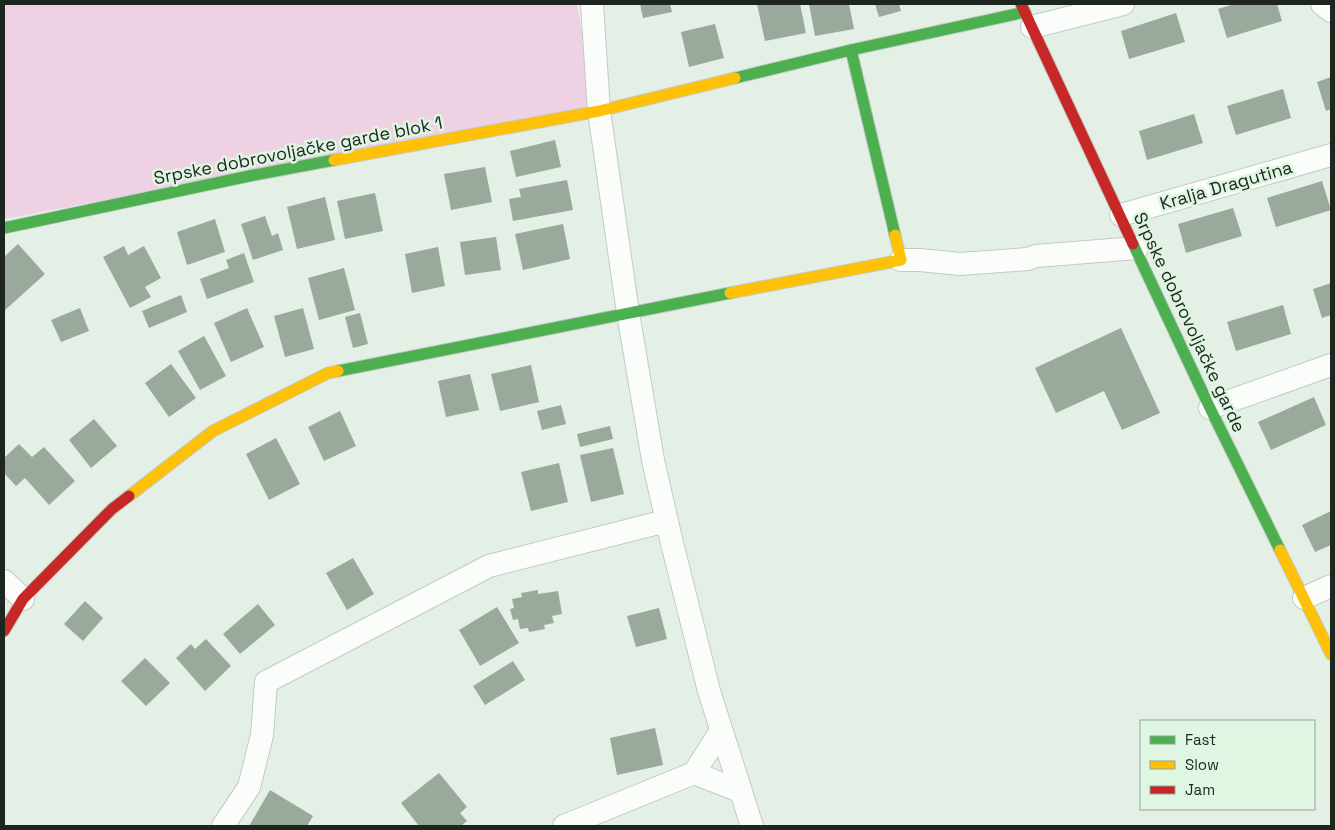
<svg xmlns="http://www.w3.org/2000/svg" width="1335" height="830" font-family="'Space Grotesk',sans-serif">
<style>
.green{fill:#eed1e3}
.building{fill:#99a99c}
.lines{fill:none;stroke-linecap:round;stroke-linejoin:round}
.street-casing{stroke:#c2cbc4;stroke-width:24}
.fast-casing{stroke:#c2cbc4;stroke-width:13}
.slow-casing{stroke:#c2cbc4;stroke-width:13}
.jam-casing{stroke:#c2cbc4;stroke-width:13}
.street{stroke:#fbfdfb;stroke-width:22}
.fast{stroke:#4caf50;stroke-width:11}
.slow{stroke:#ffc107;stroke-width:11}
.jam{stroke:#c62828;stroke-width:11}
.labels{text-anchor:middle;dominant-baseline:central;stroke-width:5;stroke-linejoin:round;paint-order:stroke}
.street-label{font-size:18px;fill:#1d261f;stroke:#def6e2}
</style>
<rect width="100%" height="100%" fill="#e4f0e6"/>
<polygon class="green" points="4,4 577,4 596,108 4,219"/>
<g class="building">
<polygon points="640,4 670,4 672,12 643,18"/>
<polygon points="757,4 800,4 806,33 765,41"/>
<polygon points="809,4 849,4 854,29 815,36"/>
<polygon points="875,4 899,4 901,11 879,17"/>
<polygon points="1234,4 1277,4 1282,21 1227,38 1218,9"/>
<polygon points="1176,13 1185,42 1129,59 1121,31"/>
<polygon points="715,24 724,58 689,67 681,32"/>
<polygon points="1331,77 1331,109 1326,111 1317,82"/>
<polygon points="1283,89 1291,118 1236,135 1227,106"/>
<polygon points="1194,114 1203,143 1147,160 1139,131"/>
<polygon points="555,140 561,167 516,177 510,151"/>
<polygon points="485,167 492,202 451,210 444,174"/>
<polygon points="567,180 573,210 513,221 509,199 521,197 519,189"/>
<polygon points="1322,181 1331,210 1276,227 1267,198"/>
<polygon points="375,193 383,231 345,239 337,201"/>
<polygon points="325,197 335,240 297,249 287,207"/>
<polygon points="1233,208 1242,236 1186,253 1178,224"/>
<polygon points="265,216 272,236 278,233 283,250 253,260 241,224"/>
<polygon points="215,219 225,252 187,265 177,232"/>
<polygon points="563,224 570,259 523,270 515,234"/>
<polygon points="496,237 501,270 465,275 460,242"/>
<polygon points="18,244 45,274 4,311 4,257"/>
<polygon points="124,246 128,255 144,246 161,278 145,287 151,297 130,308 103,257"/>
<polygon points="438,247 445,286 412,293 405,254"/>
<polygon points="244,253 254,282 207,299 200,279 229,268 226,260"/>
<polygon points="344,268 355,310 319,320 308,278"/>
<polygon points="1331,283 1331,315 1322,318 1313,289"/>
<polygon points="181,295 187,312 149,328 142,311"/>
<polygon points="1283,305 1291,334 1236,351 1227,322"/>
<polygon points="80,308 89,331 61,342 51,320"/>
<polygon points="247,308 264,347 231,362 214,323"/>
<polygon points="303,308 314,349 285,357 274,316"/>
<polygon points="360,313 368,344 353,348 345,317"/>
<polygon points="1121,328 1160,413 1122,430 1104,391 1056,413 1035,368"/>
<polygon points="204,336 226,376 200,390 178,351"/>
<polygon points="171,364 196,398 169,417 145,383"/>
<polygon points="531,365 539,402 500,411 491,374"/>
<polygon points="470,374 479,410 446,417 438,381"/>
<polygon points="1314,397 1326,425 1271,450 1258,422"/>
<polygon points="561,405 566,424 542,430 537,411"/>
<polygon points="340,411 356,446 324,461 308,427"/>
<polygon points="94,419 117,446 91,468 69,440"/>
<polygon points="610,426 613,439 580,447 577,434"/>
<polygon points="276,438 300,484 269,500 246,454"/>
<polygon points="19,444 32,457 44,447 75,481 49,505 25,478 16,486 4,473 4,458"/>
<polygon points="613,448 624,494 591,502 580,455"/>
<polygon points="559,463 568,502 531,511 521,472"/>
<polygon points="1331,511 1331,545 1315,552 1302,525"/>
<polygon points="353,558 374,594 347,610 326,573"/>
<polygon points="538,590 538,594 558,591 562,614 552,616 554,623 544,625 545,629 529,632 528,628 520,629 518,619 513,620 510,609 514,608 512,599 522,597 521,593"/>
<polygon points="85,601 103,618 83,641 64,624"/>
<polygon points="258,604 275,625 240,654 223,634"/>
<polygon points="497,607 519,643 480,666 459,630"/>
<polygon points="659,608 667,639 636,647 627,616"/>
<polygon points="206,639 231,666 205,691 176,658 191,644 195,649"/>
<polygon points="145,658 170,683 146,706 121,681"/>
<polygon points="513,661 525,680 485,705 473,686"/>
<polygon points="655,728 663,765 617,775 610,738"/>
<polygon points="439,773 467,807 460,813 467,821 461,826 419,826 401,803"/>
<polygon points="270,790 313,816 307,826 249,826"/>
</g>
<g class="lines">
<defs>
<g id="street">
<polyline points="592,4 599,111 628,313 653,460 671,539 709,691 752,826"/>
<polyline points="1322,4 1331,11"/>
<polyline points="1032,27 1123,4"/>
<polyline points="1121,215 1331,155"/>
<polyline points="901,260 920,260 960,264 1028,259 1036,256 1137,248"/>
<polyline points="1210,408 1331,365"/>
<polyline points="4,581 23,599"/>
<polyline points="1304,598 1331,586"/>
<polyline points="694,773 740,791"/>
<polyline points="223,826 249,787 262,735 266,682 489,566 666,521"/>
<polyline points="564,826 694,773 721,731"/>
</g>
<g id="fast">
<polyline points="851,50 895,235"/>
<polyline points="735,78 851,50 1025,12"/>
<polyline points="4,228 254,175 334,160"/>
<polyline points="1133,244 1210,408 1280,550"/>
<polyline points="338,371 730,293"/>
</g>
<g id="slow">
<polyline points="334,160 599,111 735,78"/>
<polyline points="730,293 901,260 895,235"/>
<polyline points="129,496 213,431 328,373 338,371"/>
<polyline points="1280,550 1331,654"/>
</g>
<g id="jam">
<polyline points="1021,4 1133,244"/>
<polyline points="4,631 23,599 112,509 129,496"/>
</g>
</defs>
<use href="#street" class="street-casing"/>
<use href="#fast" class="fast-casing"/>
<use href="#slow" class="slow-casing"/>
<use href="#jam" class="jam-casing"/>
<use href="#street" class="street"/>
<use href="#fast" class="fast"/>
<use href="#slow" class="slow"/>
<use href="#jam" class="jam"/>
</g>
<g class="labels">
<g class="street-label">
<text transform="translate(298 150) rotate(-11)">Srpske dobrovoljačke garde blok 1</text>
<text transform="translate(1226 185) rotate(-16)">Kralja Dragutina</text>
<text transform="translate(1190 322) rotate(65)">Srpske dobrovoljačke garde</text>
</g>
</g>
<rect width="1335" height="830" fill="none" stroke="#1d261f" stroke-width="10"/>
<rect x="1140" y="720" width="175" height="90" fill="#def6e2" stroke="#91a394"/>
<rect x="1150" y="736" width="25" height="8" fill="#4caf50" stroke="#91a394"/>
<text x="1185" y="745" font-size="15" fill="#1d261f">Fast</text>
<rect x="1150" y="761" width="25" height="8" fill="#ffc107" stroke="#91a394"/>
<text x="1185" y="770" font-size="15" fill="#1d261f">Slow</text>
<rect x="1150" y="786" width="25" height="8" fill="#c62828" stroke="#91a394"/>
<text x="1185" y="795" font-size="15" fill="#1d261f">Jam</text>
</svg>
